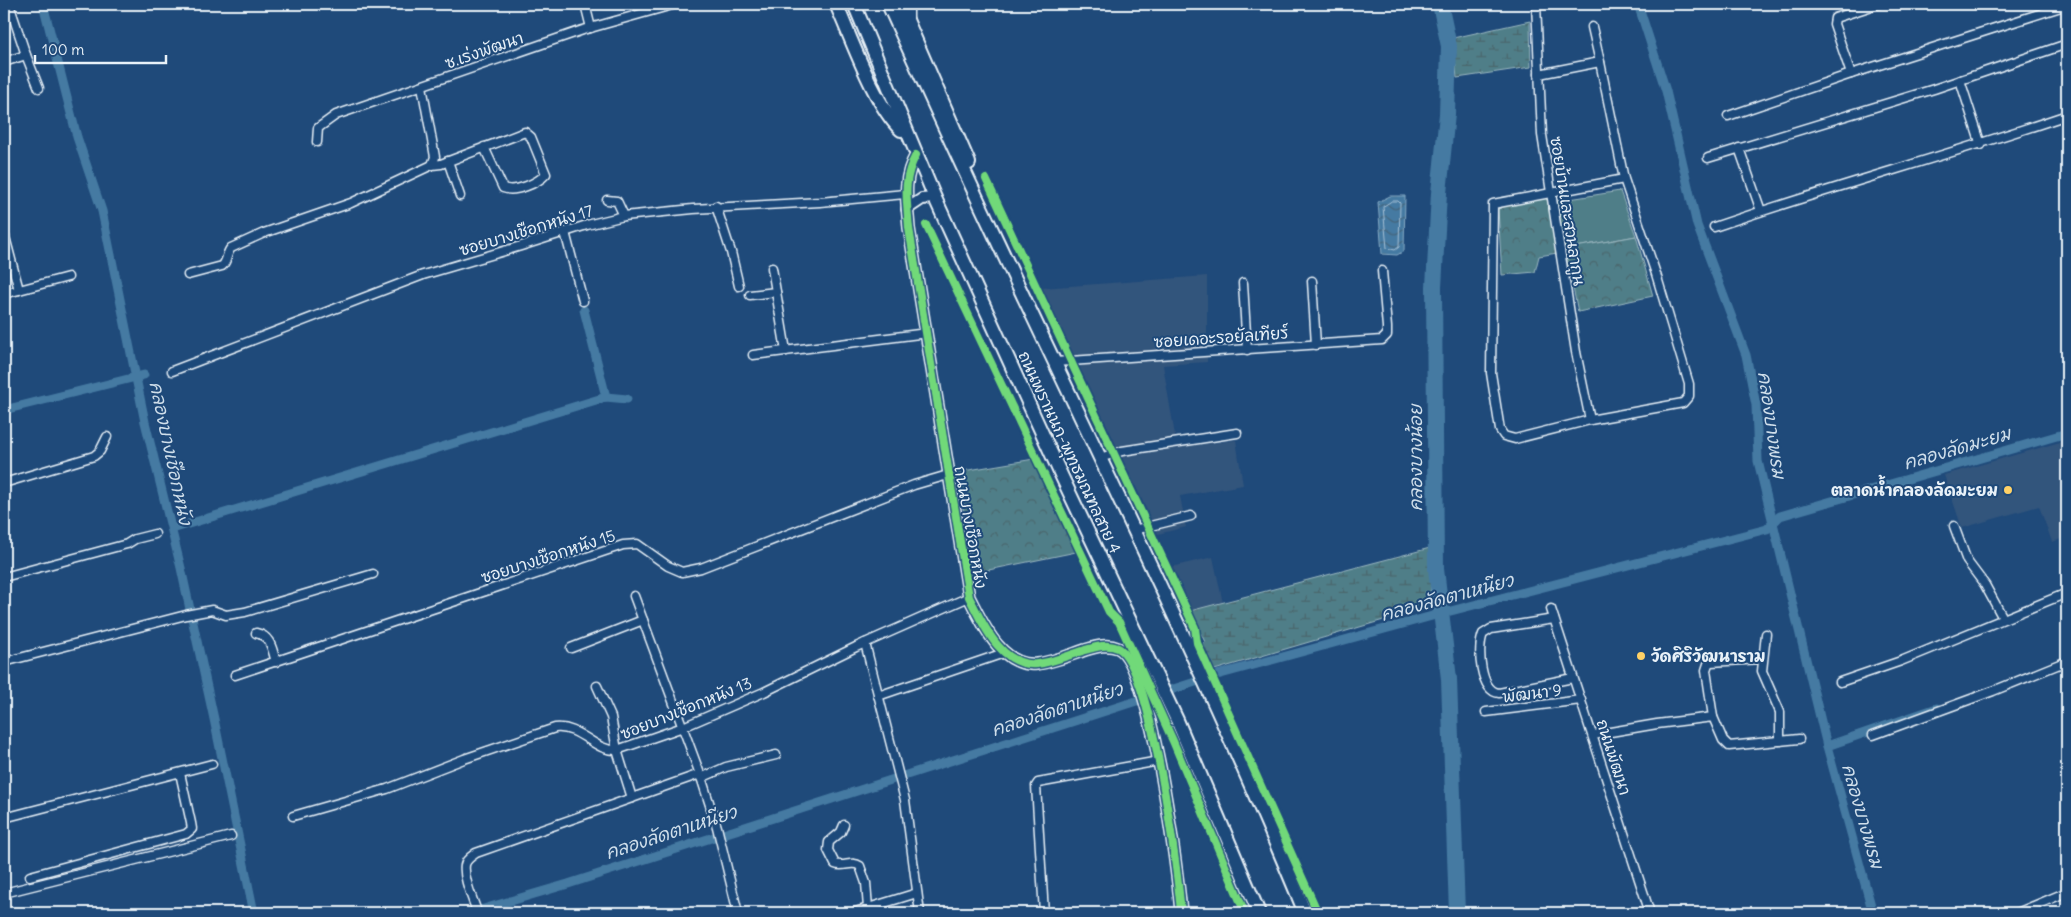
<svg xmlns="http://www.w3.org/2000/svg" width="2071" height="917" font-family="Delius,'Playpen Sans Thai',sans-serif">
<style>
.built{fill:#32547c}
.grass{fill:#4f7e88;stroke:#9cb8c0}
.forest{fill:url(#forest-crowns);stroke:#9cb8c0}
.wetland{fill:url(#wetland-marsh);stroke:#9cb8c0}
.water{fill:url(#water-waves);stroke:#86aac4}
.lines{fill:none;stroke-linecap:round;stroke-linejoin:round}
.shore{stroke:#a7c1d6;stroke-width:1}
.canal{stroke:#457aa2;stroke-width:9}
.river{stroke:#457aa2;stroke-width:16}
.minor-casing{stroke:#e8f1f8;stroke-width:11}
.tertiary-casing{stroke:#e8f1f8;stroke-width:14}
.primary-casing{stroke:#e8f1f8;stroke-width:16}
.minor{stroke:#1f4a7a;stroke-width:8}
.tertiary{stroke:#1f4a7a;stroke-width:10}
.primary{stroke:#1f4a7a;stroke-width:12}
.cycleway-casing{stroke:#1f4a7a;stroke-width:11}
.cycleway{stroke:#71d979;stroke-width:8}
.poi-dot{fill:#ffd166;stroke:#1f4a7a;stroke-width:2}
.labels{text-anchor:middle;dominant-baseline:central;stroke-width:4;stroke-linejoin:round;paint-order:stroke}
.street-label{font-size:16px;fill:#e8f1f8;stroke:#1f4a7a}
.poi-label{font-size:16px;font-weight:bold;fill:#e8f1f8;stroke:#1f4a7a;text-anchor:end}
.water-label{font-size:18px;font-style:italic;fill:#d0dfeb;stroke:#1f4a7a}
</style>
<defs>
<pattern id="forest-crowns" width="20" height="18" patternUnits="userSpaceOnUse" patternTransform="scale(1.25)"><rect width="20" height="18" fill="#4f7e88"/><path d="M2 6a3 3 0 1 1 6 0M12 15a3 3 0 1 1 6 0" fill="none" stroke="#4b666c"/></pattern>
<pattern id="wetland-marsh" width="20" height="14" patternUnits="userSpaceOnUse" patternTransform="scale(1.25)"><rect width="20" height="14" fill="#4f7e88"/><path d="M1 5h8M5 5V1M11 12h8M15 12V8" fill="none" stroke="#4b666c"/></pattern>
<pattern id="water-waves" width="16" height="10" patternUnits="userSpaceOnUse" patternTransform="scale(1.25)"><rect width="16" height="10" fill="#457aa2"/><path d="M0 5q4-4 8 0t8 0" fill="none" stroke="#45647a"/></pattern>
</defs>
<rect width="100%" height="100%" fill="#1f4a7a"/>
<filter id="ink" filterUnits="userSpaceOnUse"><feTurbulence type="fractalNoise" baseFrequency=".02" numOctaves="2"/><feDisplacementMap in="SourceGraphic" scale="10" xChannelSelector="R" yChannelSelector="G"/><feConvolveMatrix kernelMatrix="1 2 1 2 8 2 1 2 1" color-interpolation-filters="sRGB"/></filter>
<g filter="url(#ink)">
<g class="built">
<polygon points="1207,276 1207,362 1163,365 1177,447 1236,440 1243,485 1180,496 1186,527 1158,534 1042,288"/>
<polygon points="2067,440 2067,537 2052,542 2039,506 1962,528 1944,475"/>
<polygon points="1213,557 1223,603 1190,611 1171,567"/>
</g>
<polygon class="grass" points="1620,191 1636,236 1565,249 1557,201"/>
<g class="forest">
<polygon points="1547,198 1557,253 1539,256 1535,272 1502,275 1498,209 1505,206"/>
<polygon points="1636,236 1653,296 1578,312 1565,249"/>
<polygon points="1034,459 1076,552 974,573 957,472"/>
</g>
<g class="wetland">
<polygon points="1530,21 1531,67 1457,78 1453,38"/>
<polygon points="1430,548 1431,606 1211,671 1200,645 1205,642 1190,611"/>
</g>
<polygon class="water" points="1390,196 1405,196 1404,251 1397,255 1382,254 1378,202"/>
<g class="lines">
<polygon class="shore" points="1392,201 1398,201 1400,203 1399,247 1395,250 1387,248 1383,207"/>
<g class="canal">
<polyline points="43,4 77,137 102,211 145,422 181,568 214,719 254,913"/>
<polyline points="1638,4 1666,91 1697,225 1746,355 1756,405 1758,461 1827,746 1873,913"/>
<polyline points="584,310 606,397"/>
<polyline points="4,410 144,375"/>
<polyline points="172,529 606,397 627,399"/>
<polyline points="1827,746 1937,708"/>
<polyline points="470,913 568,884 1217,675 1443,613 1767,529 1780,516 2067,433"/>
</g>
<polyline class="river" points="1440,4 1449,46 1447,114 1439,193 1434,287 1436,569 1449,679 1457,913"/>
<defs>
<g id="minor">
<polyline points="9,4 26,55 39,88"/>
<polyline points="585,4 591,28"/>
<polyline points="909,4 909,19"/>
<polyline points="1536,4 1542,135 1576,352 1590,420"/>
<polyline points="4,62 26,55"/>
<polyline points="1600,62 1624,179 1656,274 1689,384 1689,396 1683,403 1590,420 1515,439 1504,436 1500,430 1491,373 1493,204 1624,179"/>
<polyline points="1539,74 1600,62 1592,27"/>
<polyline points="1851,74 1834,24 1835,18 1878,4"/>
<polyline points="1960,80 1981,145"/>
<polyline points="1728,116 1851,74 2067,5"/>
<polyline points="317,142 318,128 336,115 583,30 676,4"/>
<polyline points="1739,148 1761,211"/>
<polyline points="1708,158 1934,89 2067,44"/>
<polyline points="448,161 460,196"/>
<path d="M432 165 441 164 525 132 531 137 546 174C538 183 515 193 503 188L484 147"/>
<polyline points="607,200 617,201 624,216"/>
<polyline points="716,206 731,252 739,286"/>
<path d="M1714 227C1831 187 1950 155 2067 115"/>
<polyline points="565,232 583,301"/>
<polyline points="4,233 19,290"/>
<polyline points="772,268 786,351"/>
<path d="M188 275 222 266C228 261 226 253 231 248L264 233 351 203 432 165 435 157 422 86"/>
<polyline points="1312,281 1316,345"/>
<polyline points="1243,283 1247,350"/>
<polyline points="4,294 68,277"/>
<polyline points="750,295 776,292"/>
<polyline points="753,355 927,333"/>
<polyline points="1055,362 1382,340 1387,335 1387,327 1382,271"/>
<polyline points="172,371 423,275 521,246 587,225 624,216 693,209 820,202 905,194"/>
<polyline points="1100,458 1122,451 1237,433"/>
<polyline points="4,483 94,456 100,451 107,437"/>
<polyline points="1954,526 1967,561 1985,585 2003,618"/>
<polyline points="1134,530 1191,516"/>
<polyline points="4,577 127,544 135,539 155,534"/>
<polyline points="634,596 700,774 717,827 738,913"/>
<polyline points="1551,609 1650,913"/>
<path d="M1554 619 1491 629 1483 634C1477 648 1480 691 1499 693L1573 678"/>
<path d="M256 633C271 636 272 649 276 662"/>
<polyline points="1766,634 1762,671 1780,712 1780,741"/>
<polyline points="865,643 905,800 920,913"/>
<polyline points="571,648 643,620"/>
<polyline points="4,662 186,615 212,610 226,615 245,612 373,574"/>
<polyline points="235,675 623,545 637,544 668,566 682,572 701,568 914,485 948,475"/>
<polyline points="1840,682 1901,661 2067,593"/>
<polyline points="878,696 1004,653"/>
<polyline points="1486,712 1581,700"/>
<polyline points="1713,717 1706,670 1708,664 1711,662 1762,659"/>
<polyline points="1593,735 1657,724 1713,717 1723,740 1729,746 1799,739"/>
<polyline points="1873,735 1993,691 2067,661"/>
<polyline points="701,778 726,767 776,755"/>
<polyline points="632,798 700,774"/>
<path d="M293 816 387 789 464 759 555 728C580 725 595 752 617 750L683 727 764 692 856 647 969 597"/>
<polyline points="4,818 212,764"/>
<path d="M844 825 841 832 829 842 828 850 835 864C844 868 852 860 860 866L866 883 868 908"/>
<polyline points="30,876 186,834 192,829 191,823 180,773"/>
<polyline points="4,893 231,836"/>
<path d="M476 909C472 897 463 878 465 865 466 859 472 856 476 853L632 798 617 750 611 717 597 686"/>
<polyline points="852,913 917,893"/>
<polyline points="1044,913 1036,786 1038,783 1159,761"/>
<polyline points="2017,913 2067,892"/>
</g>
<g id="tertiary">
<path d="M916 155C902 180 907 200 909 228L969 597C982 622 1001 668 1037 664 1053 662 1070 655 1085 650 1095 647 1107 643 1118 648 1151 663 1178 873 1181 913"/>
<polyline points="907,209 922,199 935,198"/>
</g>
<g id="primary">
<path d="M836 4C852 40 874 104 901 130"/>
<polyline points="854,4 935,198 1062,477 1177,720 1259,913"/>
<path d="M888 4C923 80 957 156 993 232 1099 458 1210 682 1305 913"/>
<polyline points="900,4 969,163"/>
</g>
</defs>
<use href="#minor" class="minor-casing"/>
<use href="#tertiary" class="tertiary-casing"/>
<use href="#primary" class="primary-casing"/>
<use href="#minor" class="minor"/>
<use href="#tertiary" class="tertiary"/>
<use href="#primary" class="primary"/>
<defs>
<g id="cycleway">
<path d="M916 155C902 180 907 200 909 228L969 597C982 622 1001 668 1037 664 1053 662 1070 655 1085 650 1095 647 1107 643 1118 648 1151 663 1178 873 1181 913"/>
<polyline points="986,179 1195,628 1197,643 1318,913"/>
<polyline points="926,225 1109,612 1119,622 1173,741 1245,913"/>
</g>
</defs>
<use href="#cycleway" class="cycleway-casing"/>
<use href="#cycleway" class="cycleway"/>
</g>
</g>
<g class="poi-dot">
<circle cx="2008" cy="490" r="5"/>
<circle cx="1641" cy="656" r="5"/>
</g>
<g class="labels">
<g class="street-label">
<text transform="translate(484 50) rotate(-19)">ซ.เร่งพัฒนา</text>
<text transform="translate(1568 211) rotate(81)">ซอยบ้านและสวนลากูน</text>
<text transform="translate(526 230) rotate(-17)">ซอยบางเชือกหนัง 17</text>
<text transform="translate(1221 337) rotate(-4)">ซอยเดอะรอยัลเทียร์</text>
<text transform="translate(1070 452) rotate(65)">ถนนพรานนก-พุทธมณฑลสาย 4</text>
<text transform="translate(971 527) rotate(80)">ถนนบางเชือกหนัง</text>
<text transform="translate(548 556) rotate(-18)">ซอยบางเชือกหนัง 15</text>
<text transform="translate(1532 693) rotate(-7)">พัฒนา 9</text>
<text transform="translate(686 708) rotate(-22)">ซอยบางเชือกหนัง 13</text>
<text transform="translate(1614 757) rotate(72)">ถนนพัฒนา</text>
</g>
<g class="poi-label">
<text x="1998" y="490">ตลาดน้ำคลองลัดมะยม</text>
<text x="1651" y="656" text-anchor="start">วัดศิริวัฒนาราม</text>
</g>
<g class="water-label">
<text transform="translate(1772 425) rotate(82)">คลองบางพรม</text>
<text transform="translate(1957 448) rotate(-16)">คลองลัดมะยม</text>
<text transform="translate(171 453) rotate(78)">คลองบางเชือกหนัง</text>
<text transform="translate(1415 458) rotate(-90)">คลองบางน้อย</text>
<text transform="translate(1447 597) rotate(-15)">คลองลัดตาเหนียว</text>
<text transform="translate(1057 709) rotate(-18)">คลองลัดตาเหนียว</text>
<text transform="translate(1863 816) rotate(74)">คลองบางพรม</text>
<text transform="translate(671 832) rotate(-18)">คลองลัดตาเหนียว</text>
</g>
</g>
<rect width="2071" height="917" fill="none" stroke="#1f4a7a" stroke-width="20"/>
<rect x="10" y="10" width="2051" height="897" fill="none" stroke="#e8f1f8" stroke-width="2" filter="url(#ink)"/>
<path d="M35 55v8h131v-8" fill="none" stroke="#e8f1f8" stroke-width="2.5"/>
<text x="42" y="55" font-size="15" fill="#e8f1f8" stroke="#1f4a7a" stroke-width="4" paint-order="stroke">100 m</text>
</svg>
